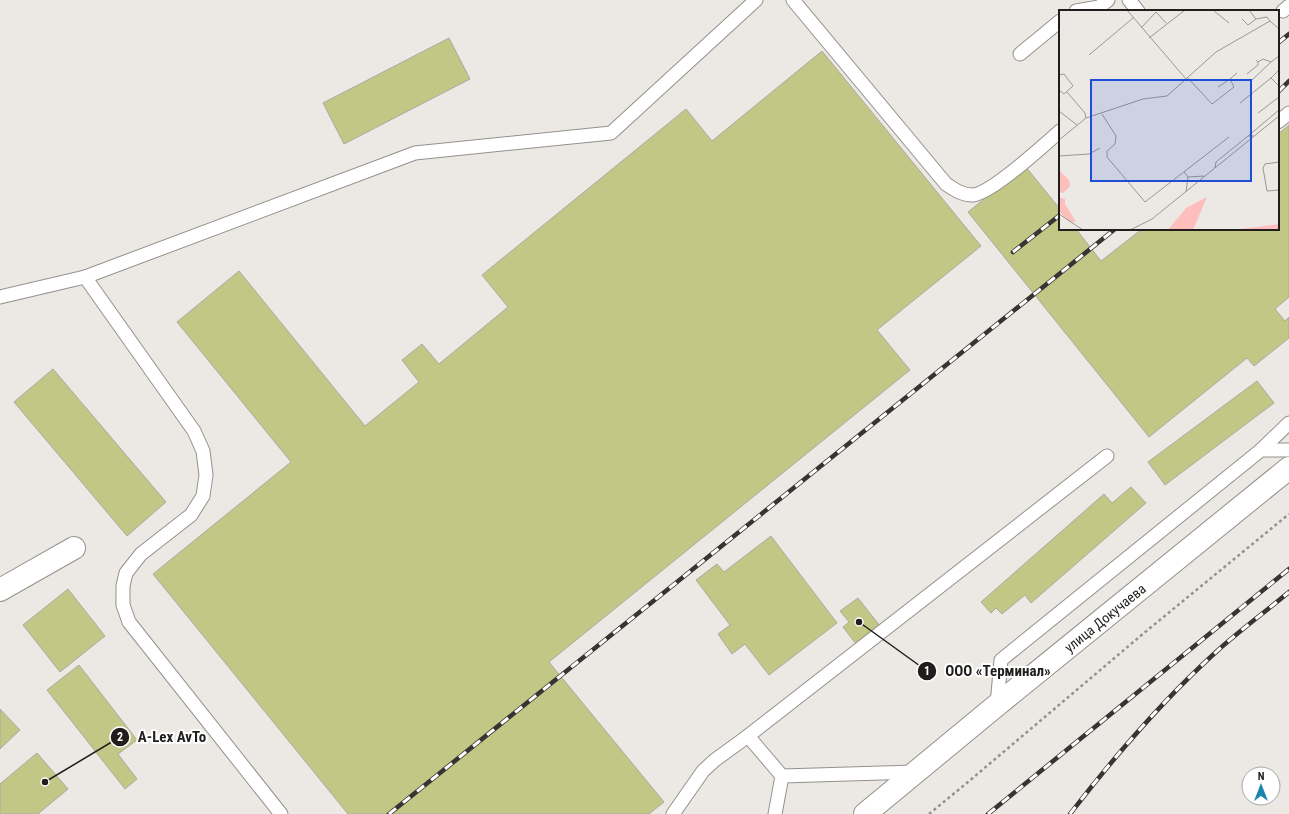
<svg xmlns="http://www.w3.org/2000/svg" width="1289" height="814" font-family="'Roboto Condensed',sans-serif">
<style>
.building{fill:#c3c786;stroke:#aaaaa5}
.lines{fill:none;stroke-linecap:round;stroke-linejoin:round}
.lane-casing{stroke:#94918d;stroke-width:15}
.street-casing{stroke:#94918d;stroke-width:24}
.secondary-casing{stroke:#94918d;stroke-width:24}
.path{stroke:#94928e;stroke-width:2.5;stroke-dasharray:3 3;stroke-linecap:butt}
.lane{stroke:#fff;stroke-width:13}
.street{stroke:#fff;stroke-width:22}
.secondary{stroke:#fff;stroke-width:22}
.rail-casing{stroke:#363533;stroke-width:4.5}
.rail{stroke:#fff;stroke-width:3;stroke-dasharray:9;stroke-linecap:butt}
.labels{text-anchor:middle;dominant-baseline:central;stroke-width:4;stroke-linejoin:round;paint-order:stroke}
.street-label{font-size:14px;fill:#1f1e1c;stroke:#fff}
.inset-road{fill:none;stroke:#9a9894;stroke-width:1}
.view{fill:#1d4ed8;fill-opacity:0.15;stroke:#1d4ed8;stroke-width:2}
.inset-edge{fill:none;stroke:#1f1e1c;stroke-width:2}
.leader{fill:none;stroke:#1f1e1c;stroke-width:1.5}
.callout-dot{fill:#1f1e1c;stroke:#fff;stroke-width:1.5}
.mark-label{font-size:12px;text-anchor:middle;font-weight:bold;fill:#fff}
.callout-label{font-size:15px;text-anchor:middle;font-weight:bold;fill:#1f1e1c;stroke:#fff;stroke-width:4;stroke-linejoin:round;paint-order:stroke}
</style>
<rect width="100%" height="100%" fill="#ece9e4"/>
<g class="building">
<polygon points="449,38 470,79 344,144 323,103"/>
<polygon points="822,51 981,246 877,330 910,370 549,662 664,802 649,814 348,814 153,574 291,462 177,322 239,271 365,426 419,382 402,360 422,344 439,364 508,307 482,275 686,109 712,141"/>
<polygon points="1289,125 1289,297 1275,309 1285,321 1289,317 1289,338 1254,366 1247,358 1149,437 968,212 1025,166 1060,209 1060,229 1076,229 1101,261 1142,229 1278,229 1278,134"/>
<polygon points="53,369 166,502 127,536 14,402"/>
<polygon points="1257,381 1274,403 1165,485 1148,462"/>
<polygon points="1131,487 1146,503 1031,603 1025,595 1002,614 996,608 991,613 981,602 1104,494 1112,503"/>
<polygon points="771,536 837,623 769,675 745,644 732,654 718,634 730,625 696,580 717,564 724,572"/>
<polygon points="68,589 105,636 60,672 23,625"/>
<polygon points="858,598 880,626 856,644 843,627 849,622 840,611"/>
<polygon points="79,665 137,740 118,754 137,779 125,789 47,690"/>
<polygon points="0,709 20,730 0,749"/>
<polygon points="37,753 68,789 38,814 0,814 0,784"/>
</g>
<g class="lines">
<defs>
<g id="lane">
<path d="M793 0 946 184C955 190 962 195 973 195 992 193 1044 145 1060 131"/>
<polyline points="1129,0 1138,11"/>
<polyline points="1076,11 1099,7 1108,0"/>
<polyline points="1283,11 1289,6"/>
<polyline points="1020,54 1060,21"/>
<polyline points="1278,122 1289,113"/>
<polyline points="85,277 194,431 203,451 206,475 203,496 191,515 141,554 126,573 123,586 123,605 129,622 281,814"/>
<polyline points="0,297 85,277 415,153 611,133 756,0"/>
<polyline points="1261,450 1289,423"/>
<polyline points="997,705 1001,660 1261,450 1289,450"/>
<polyline points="748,736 782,776 915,772"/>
<polyline points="673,814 703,771 715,760 748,736 1107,456"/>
<polyline points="775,814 782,776"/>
</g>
<polyline id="street" points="0,590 74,548"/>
<polyline id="secondary" points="865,814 997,705 1289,468"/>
</defs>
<use href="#lane" class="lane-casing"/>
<use href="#street" class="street-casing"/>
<use href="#secondary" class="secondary-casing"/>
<polyline class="path" points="929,814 968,782 1144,633 1289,514"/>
<use href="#lane" class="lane"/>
<use href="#street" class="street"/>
<use href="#secondary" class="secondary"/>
<defs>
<g id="rail">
<polyline points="1278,43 1289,34"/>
<polyline points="1278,92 1289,81"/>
<polyline points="1013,252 1060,215"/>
<polyline points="389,814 1115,229"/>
<polyline points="988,814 1289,569"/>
<path d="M1070 814C1114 757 1162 701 1216 652 1239 631 1265 612 1289 592"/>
</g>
</defs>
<use href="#rail" class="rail-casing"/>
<use href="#rail" class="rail"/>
</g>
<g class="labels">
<g class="street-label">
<text transform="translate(1105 618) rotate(-39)">улица Докучаева</text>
</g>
</g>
<g transform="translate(1059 10)">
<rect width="220" height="220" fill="#ece9e4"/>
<path d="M0 160 10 170 11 176 4 183 0 182ZM0 187 6 189V194L17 212H10L0 201ZM148 187 134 220H109L127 198ZM220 214V220H173Z" fill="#fdbebc"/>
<path class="inset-road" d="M68 0 127 69M154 0 170 13M190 0 197 9 208 7 211 11M183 9 189 15 197 9M82 18 97 2 107 13M90 28 126 0M30 45 74 8M197 50 199 52 204 49 212 52 220 46M220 60 212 68 220 76M188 64 199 55V52M0 65 5 64 14 76 5 84 0 80M128 67 153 94 175 77 171 69 178 63M192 71 212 52M159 77 171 69M8 82 26 103 27 108M181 93 212 68M0 101 18 115M199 103 220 87M43 104 57 126 56 134 48 141V147L86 192 170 127M189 126 220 100M0 130 27 108 84 89 108 86 157 42 211 11 220 19M0 146 30 144 41 138M220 152 206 154 204 158 208 181 220 180M156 158 157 152 189 126H195M125 162 129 167 145 166M127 182 129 167M0 204 24 220M71 220 93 209 220 106"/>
<path class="view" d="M32 70H192V171H32Z"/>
<rect width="220" height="220" class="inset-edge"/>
</g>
<path class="leader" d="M859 622L927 671M45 782L120 737"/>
<g class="callout-dot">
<circle cx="859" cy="622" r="4"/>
<circle cx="45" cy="782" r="4"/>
<circle cx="927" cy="671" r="10"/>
<circle cx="120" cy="737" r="10"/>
</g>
<g class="mark-label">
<text x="927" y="675">1</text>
<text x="120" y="741">2</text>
</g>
<g class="callout-label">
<text x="998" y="676">ООО «Терминал»</text>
<text x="172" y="742">A-Lex AvTo</text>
</g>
<g transform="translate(1261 786)"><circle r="19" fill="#ffffff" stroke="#a5a5a4"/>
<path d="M0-3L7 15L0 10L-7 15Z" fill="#1c84ad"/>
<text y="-6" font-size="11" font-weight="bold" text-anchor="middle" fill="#1f1e1c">N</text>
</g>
</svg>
